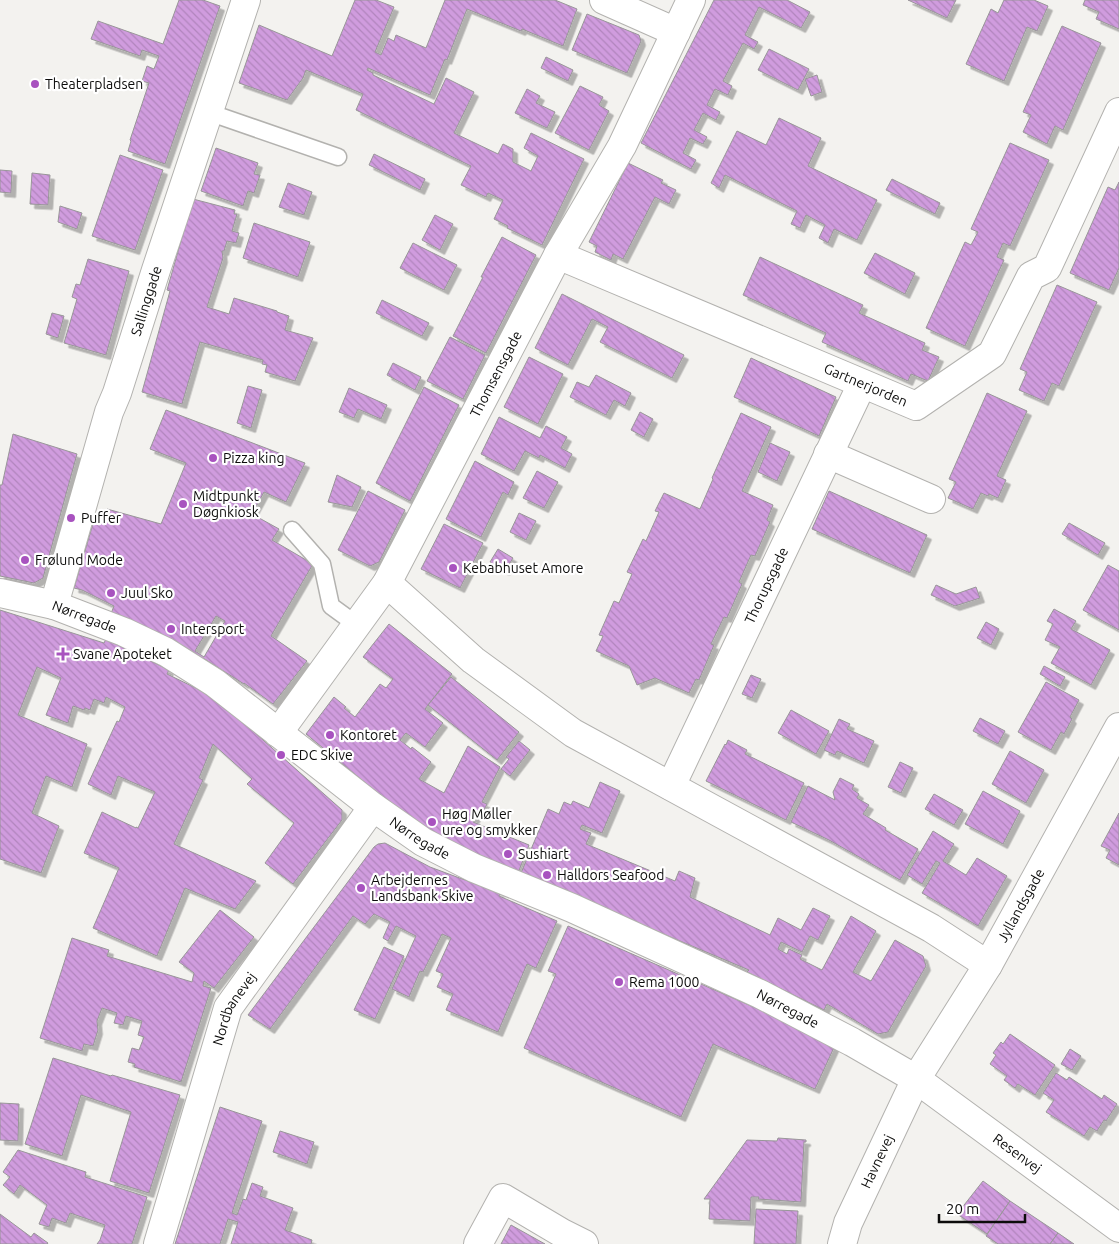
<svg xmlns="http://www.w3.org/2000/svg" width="1119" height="1244" font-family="Ubuntu,sans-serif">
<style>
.building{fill:url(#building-back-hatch);stroke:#989698;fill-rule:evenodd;filter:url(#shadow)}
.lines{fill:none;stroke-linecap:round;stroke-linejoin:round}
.lane-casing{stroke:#b3b2af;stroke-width:19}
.street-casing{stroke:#b3b2af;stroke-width:30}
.lane{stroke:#fff;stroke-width:16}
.street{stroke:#fff;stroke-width:28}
.poi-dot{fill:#a852bf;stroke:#fff;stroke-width:2}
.labels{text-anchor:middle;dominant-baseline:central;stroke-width:4.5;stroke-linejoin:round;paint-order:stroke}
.poi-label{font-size:14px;fill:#0c0c0b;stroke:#fff;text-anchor:start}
.street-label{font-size:14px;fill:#0c0c0b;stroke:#fff}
</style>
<defs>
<pattern id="building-back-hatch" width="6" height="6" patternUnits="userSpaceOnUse" patternTransform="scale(1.25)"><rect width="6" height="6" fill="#d09cde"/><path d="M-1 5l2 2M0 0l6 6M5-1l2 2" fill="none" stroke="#b185bd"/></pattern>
<filter id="shadow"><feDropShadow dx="4.5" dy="4.5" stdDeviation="0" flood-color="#0004"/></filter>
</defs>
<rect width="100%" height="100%" fill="#f3f2ef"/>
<g class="building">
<polygon points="179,0 203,0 220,6 165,164 128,151 131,141 130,140 149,83 142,81 147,66 154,69 159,56 142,50 140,56 91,39 98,21 163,44"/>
<polygon points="355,0 376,0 394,7 375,52 381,55 388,38 394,41 396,35 426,48 445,0 555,0 577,9 563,46 522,29 521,31 467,9 447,60 445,59 430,95 368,68 367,70 373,73 373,75 434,104 446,78 474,92 454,133 498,154 503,144 513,149 513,162 531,171 538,156 524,148 531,133 584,159 542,245 507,228 508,226 494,219 503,200 488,193 486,197 461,185 471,166 356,110 363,94 306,70 303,78 287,100 239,83 259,25 332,56"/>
<polygon points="714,0 787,0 810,12 801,28 759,7 745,35 758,42 754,49 743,43 723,81 732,86 728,95 715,89 707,105 720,112 716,120 703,113 694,130 707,137 703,144 690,138 683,153 696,160 691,169 641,143"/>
<polygon points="908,0 956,0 947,18"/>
<polygon points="1004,0 1034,0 1048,6 1037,31 1027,27 1004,81 966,64 991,9 998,13"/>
<polygon points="1085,0 1119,0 1119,29 1096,19 1099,12 1083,5"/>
<polygon points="587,14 639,35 641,41 627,73 572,50"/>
<polygon points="1062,26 1101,43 1063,130 1055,126 1047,144 1023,132 1031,115 1023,112"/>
<polygon points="769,49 809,69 798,90 758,70"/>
<polygon points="546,57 573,70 568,81 541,68"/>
<polygon points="817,75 822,92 811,96 805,79"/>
<polygon points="580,86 603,97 599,105 609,111 589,150 555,133"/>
<polygon points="527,89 540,96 536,103 555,112 547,128 515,113"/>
<polygon points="779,118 821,138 808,166 877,200 857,240 834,229 828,243 819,238 825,225 806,215 800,228 791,224 797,211 725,175 719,188 711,183 737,131 766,145"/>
<polygon points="1010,143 1049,160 1010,246 1003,243 997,257 1004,260 965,346 926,328 965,242 971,245 978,232 971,229"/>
<polygon points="216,148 258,163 254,174 260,175 254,193 248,191 243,206 201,191"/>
<polygon points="374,154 425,179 420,190 369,165"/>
<polygon points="120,155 163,170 135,250 92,236"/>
<polygon points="628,163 663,180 661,183 676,190 669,204 655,197 623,259 613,254 611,260 595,252 597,246 589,242"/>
<polygon points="0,170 12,171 11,193 0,192"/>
<polygon points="32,173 50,175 48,205 30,204"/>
<polygon points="892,179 940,203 935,214 886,190"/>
<polygon points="1119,182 1119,268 1109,290 1070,273 1108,187 1115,190"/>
<polygon points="288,183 312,192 304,215 279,207"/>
<polygon points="193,199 235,210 234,214 237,214 232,231 239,233 236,243 227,241 224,251 222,251 223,258 207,307 229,314 234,298 277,311 277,312 289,316 285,330 313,338 295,381 265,372 267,365 262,364 263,360 200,342 182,404 142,392 170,291 167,290"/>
<polygon points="60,206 82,213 77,229 58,222"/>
<polygon points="435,215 453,224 440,250 422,240"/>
<polygon points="254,223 310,242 298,277 243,258"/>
<polygon points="502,237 536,255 486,353 453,336 483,277 481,277"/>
<polygon points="413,243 457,265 444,290 400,268"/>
<polygon points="875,253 915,273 905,294 864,273"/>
<polygon points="760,257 863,305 859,313 925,343 922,350 939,357 928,381 911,374 908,381 822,342 826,333 743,295"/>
<polygon points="88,259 129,271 106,355 64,343 77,299 72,297 76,284 80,285"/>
<polygon points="1057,285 1097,302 1059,386 1052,383 1044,401 1019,390 1027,372 1020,369"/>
<polygon points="562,294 684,355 672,378 600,342 608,327 592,319 568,365 535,348"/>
<polygon points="382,300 429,323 422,336 376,313"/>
<polygon points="52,313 64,316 58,338 46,334"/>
<polygon points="450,337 485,355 463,399 427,381"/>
<polygon points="529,357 563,374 538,424 504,407"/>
<polygon points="751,358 836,397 819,436 734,397"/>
<polygon points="393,363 421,377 415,390 387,375"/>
<polygon points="596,375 631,393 625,406 614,400 606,415 570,397 577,382 589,387"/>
<polygon points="248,386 262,390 251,428 237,423"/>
<polygon points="424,387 459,405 410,501 376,483"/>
<polygon points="349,388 387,405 381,419 358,409 354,418 339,412"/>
<polygon points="987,393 1027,411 997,476 1006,480 998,498 989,494 988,496 981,493 973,509 948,498 956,482 949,479"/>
<path d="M166 410 305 463 286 502 264 492 252 514 279 529 272 540 313 564 271 636 307 661 273 704 244 683V684L203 658 200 663 156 638 159 633 157 632 154 638 110 616 114 606 82 590 74 588 95 517 104 519 107 509 161 524 186 463 150 449ZM216 616 225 621 204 657 195 651Z"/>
<polygon points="640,412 653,419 644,437 631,430"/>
<polygon points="741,413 771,427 742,491 773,505 767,520 770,522 755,556 751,555 739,582 742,584 727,618 724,617 711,644 714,645 699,680 696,679 689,693 655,678 637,685 629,666 596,651 603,636 599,635 614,601 619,603 632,574 627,572 643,539 646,541 659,512 655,511 664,493 700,509 713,479 712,478"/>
<polygon points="499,417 540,438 546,426 567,437 561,448 572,454 565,468 540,455 539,458 525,451 514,471 481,454"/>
<polygon points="13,434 77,454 43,578 34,583 0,576 0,485 2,485"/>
<polygon points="770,443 790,452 777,481 758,472"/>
<polygon points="475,461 514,482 508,495 503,492 481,537 446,519"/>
<polygon points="537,471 558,482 544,508 523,498"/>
<polygon points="337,475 361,487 352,507 328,502"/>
<polygon points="368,491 405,510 379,562 370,566 338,550"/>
<polygon points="829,491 927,535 910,573 812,529"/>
<polygon points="519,513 536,521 526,540 510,532"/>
<polygon points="1069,523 1105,543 1098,555 1062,534"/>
<polygon points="444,524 483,543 460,588 421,569"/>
<polygon points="498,549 513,558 505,571 490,562"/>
<polygon points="1108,565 1119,571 1119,630 1083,610"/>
<polygon points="936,585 956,594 976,587 980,598 955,606 931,595"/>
<polygon points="1054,609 1076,621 1071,629 1110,650 1091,685 1051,663 1060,647 1045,640 1053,624 1047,621"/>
<polygon points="0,610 104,643 106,639 169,670 167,674 204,692 226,710 228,709 342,810 342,820 293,884 265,863 294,823 247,784 252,779 213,744 199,778 203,780 174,844 256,881 235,909 185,888 157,956 93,928 119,868 84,853 102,812 136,828 136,827 138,828 155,792 118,776 111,795 88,784 117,721 119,722 125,707 106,697 104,703 94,699 90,710 85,708 84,710 73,706 68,723 46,715 61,678 37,667 18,715 87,744 72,787 46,776 32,813 59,826 41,873 0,859"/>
<polygon points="986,622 999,629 991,645 977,638"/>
<polygon points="389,624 452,674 425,709 443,723 425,747 406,733 400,740 411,749 412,747 431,762 419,779 444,793 468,746 500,767 482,802 487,804 482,814 478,812 473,822 529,845 518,873 460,848 395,810 396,808 306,734 334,697 346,707 344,708 355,717 380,684 386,688 393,679 363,657"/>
<polygon points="1044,666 1065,677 1060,686 1040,674"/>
<polygon points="751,675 761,679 752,698 742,694"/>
<polygon points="451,677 519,732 497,760 428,705"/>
<polygon points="1046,682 1079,700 1070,717 1072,719 1064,734 1061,732 1051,750 1018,732"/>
<polygon points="791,710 829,731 816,754 778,733"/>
<polygon points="980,718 1005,731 998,744 973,731"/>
<polygon points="839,719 850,724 847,729 874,741 864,763 837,751 835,755 824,750"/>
<polygon points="728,740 747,750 745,754 804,783 786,820 706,781 725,744 726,745"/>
<polygon points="519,741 530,750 510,776 501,769 509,759 506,757"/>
<polygon points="1010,751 1044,770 1026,803 992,784"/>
<polygon points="900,762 913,768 901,793 888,787"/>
<polygon points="840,778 854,785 852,789 859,794 857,798 869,805 863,814 886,828 885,830 918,849 900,880 829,840 791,822 808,786 835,800 833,792"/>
<polygon points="600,782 620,791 602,833 582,825 580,829 591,833 586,844 675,881 679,871 695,878 690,897 770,935 778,918 801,930 813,908 830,916 818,940 810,936 802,952 781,942 778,949 787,954 789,949 802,955 800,959 822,970 851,916 876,931 853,972 871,981 895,940 923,956 926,966 888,1032 878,1034 827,1004 824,1010 747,972 749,970 554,888 521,873 548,809 559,814 564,802 571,805 573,801 589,808"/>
<polygon points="983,791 1020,811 1003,844 965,824"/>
<polygon points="934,794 963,810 954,825 925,809"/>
<polygon points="1119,813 1119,865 1106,858 1110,850 1101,846"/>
<polygon points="933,831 954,844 943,861 966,875 977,858 1007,876 978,926 922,893 940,863 936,861 922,884 907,875"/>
<polygon points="385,843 430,867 500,893 499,896 557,921 536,968 527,964 498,1032 446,1010 453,994 437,987 443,974 436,971 451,938 442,934 423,972 420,971 409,997 392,989 416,936 396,926 388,941 383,938 390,922 374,914 365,924 353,916 270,1029 248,1015 374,847 378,844"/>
<polygon points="220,910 254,937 214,988 204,981 203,986 211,988 181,1082 134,1067 135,1064 128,1062 132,1048 139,1050 144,1037 138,1035 142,1021 126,1016 123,1025 114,1023 117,1013 102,1008 97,1021 98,1030 93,1046 84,1044 82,1051 40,1038 72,938 109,950 107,956 192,982 194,973 179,962"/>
<polygon points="568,926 836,1043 815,1089 713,1044 681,1117 524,1048 556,974 548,971"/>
<polygon points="384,947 404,956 375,1019 354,1010"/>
<polygon points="1010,1034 1055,1065 1035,1095 1018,1084 1015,1088 1004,1080 1007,1076 990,1064 996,1055 993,1053 1001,1042 1003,1044"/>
<polygon points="1070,1049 1081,1056 1072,1070 1061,1064"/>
<polygon points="53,1058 111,1076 112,1075 180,1095 149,1193 110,1181 131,1112 81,1095 62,1156 25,1144"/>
<polygon points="1056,1073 1067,1080 1069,1077 1102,1099 1104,1095 1117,1104 1106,1121 1104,1120 1097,1131 1090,1127 1084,1136 1046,1112 1054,1100 1043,1093"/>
<polygon points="0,1103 19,1104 18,1141 0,1140"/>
<polygon points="220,1107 262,1121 232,1213 237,1215 243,1199 246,1200 252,1183 263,1187 260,1196 293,1208 285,1230 312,1240 311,1244 231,1244 238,1222 228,1219 220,1244 175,1244"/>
<polygon points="280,1131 314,1142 307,1164 273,1152"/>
<polygon points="778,1138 806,1140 806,1142 804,1142 801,1202 758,1199 759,1197 751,1197 750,1221 709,1219 710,1199 704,1199 747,1140 777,1141"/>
<polygon points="18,1150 86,1172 85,1177 147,1197 132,1244 97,1244 100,1240 105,1225 70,1213 66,1223 52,1218 49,1227 39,1224 47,1205 20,1185 14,1194 3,1185 10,1177 3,1172"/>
<polygon points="983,1181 1010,1201 987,1234 957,1214"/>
<polygon points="1010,1201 1058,1233 1050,1244 998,1244 986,1236"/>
<polygon points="756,1209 798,1211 796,1244 754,1244"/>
<polygon points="0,1214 31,1237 34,1233 48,1243 47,1244 0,1244"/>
<polygon points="511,1225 545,1244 501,1244"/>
<polygon points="1058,1233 1074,1244 1050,1244"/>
</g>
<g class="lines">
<defs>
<g id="lane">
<polyline points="208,112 338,157"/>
<polyline points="292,530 322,564 331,606 357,625"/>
</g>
<g id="street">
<polyline points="604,0 676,32"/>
<path id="s1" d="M558 255 916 406 992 354 1031 276 1047 268 1119 112"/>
<polyline points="828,454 931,499"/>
<polyline points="387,583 473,660 573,733 931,928 988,965"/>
<path id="s2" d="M0 593 54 605 124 632 166 652 215 683 373 807 423 842 474 868 572 908 760 994 852 1042 916 1079 1119 1228"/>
<path id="s3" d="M54 605 109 412 117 393 156 270 246 0"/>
<path id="s4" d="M278 733 387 583 558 255 622 146 691 0"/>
<path id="s5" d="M671 786 862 384"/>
<path id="s6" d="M158 1244 228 1008 373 807"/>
<polyline points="478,1244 503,1198 562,1233 584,1244"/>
<path id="s7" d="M842 1244 848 1223 916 1079 988 965 1119 727"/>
</g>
</defs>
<use href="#lane" class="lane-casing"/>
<use href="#street" class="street-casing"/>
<use href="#lane" class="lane"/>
<use href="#street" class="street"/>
</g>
<g class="poi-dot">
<circle cx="35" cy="84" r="5"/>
<circle cx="213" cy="458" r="5"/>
<circle cx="183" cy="504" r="5"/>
<circle cx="71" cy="518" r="5"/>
<circle cx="25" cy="560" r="5"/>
<circle cx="453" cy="568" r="5"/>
<circle cx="111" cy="593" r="5"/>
<circle cx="171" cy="629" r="5"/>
<path d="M60.5 646.5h5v5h5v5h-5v5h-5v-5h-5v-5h5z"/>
<circle cx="330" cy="735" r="5"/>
<circle cx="281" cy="755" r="5"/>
<circle cx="432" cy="822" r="5"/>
<circle cx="508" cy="854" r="5"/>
<circle cx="547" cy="875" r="5"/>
<circle cx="361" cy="888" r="5"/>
<circle cx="619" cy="982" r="5"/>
</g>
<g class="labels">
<g class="poi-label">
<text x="45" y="84">Theaterpladsen</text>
<text x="223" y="458">Pizza king</text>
<text x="193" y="496">Midtpunkt<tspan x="193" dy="16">Døgnkiosk</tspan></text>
<text x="81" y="518">Puffer</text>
<text x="35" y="560">Frølund Mode</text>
<text x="463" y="568">Kebabhuset Amore</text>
<text x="121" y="593">Juul Sko</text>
<text x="181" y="629">Intersport</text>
<text x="73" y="654">Svane Apoteket</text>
<text x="340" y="735">Kontoret</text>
<text x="291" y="755">EDC Skive</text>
<text x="442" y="814">Høg Møller<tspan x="442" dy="16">ure og smykker</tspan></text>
<text x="518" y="854">Sushiart</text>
<text x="557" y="875">Halldors Seafood</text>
<text x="371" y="880">Arbejdernes<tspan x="371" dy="16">Landsbank Skive</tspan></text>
<text x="629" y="982">Rema 1000</text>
</g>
<g class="street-label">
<text stroke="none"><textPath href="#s3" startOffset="318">Sallinggade</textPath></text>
<text stroke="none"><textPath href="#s4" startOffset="421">Thomsensgade</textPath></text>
<text stroke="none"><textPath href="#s1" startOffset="334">Gartnerjorden</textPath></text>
<text stroke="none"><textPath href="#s5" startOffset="222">Thorupsgade</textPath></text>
<text stroke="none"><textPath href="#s2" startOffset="88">Nørregade</textPath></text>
<text stroke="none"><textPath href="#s2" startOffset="492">Nørregade</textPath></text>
<text stroke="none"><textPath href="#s7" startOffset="384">Jyllandsgade</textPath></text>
<text stroke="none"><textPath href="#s2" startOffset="898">Nørregade</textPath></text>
<text stroke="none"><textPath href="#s6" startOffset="248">Nordbanevej</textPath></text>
<text stroke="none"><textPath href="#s2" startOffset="1170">Resenvej</textPath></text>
<text stroke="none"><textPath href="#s7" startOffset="90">Havnevej</textPath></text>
</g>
</g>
<path d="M939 1214v8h86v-8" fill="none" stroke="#0c0c0b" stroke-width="2.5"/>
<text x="946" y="1214" font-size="15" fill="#0c0c0b" stroke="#ffffff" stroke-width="4" paint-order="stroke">20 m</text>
</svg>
